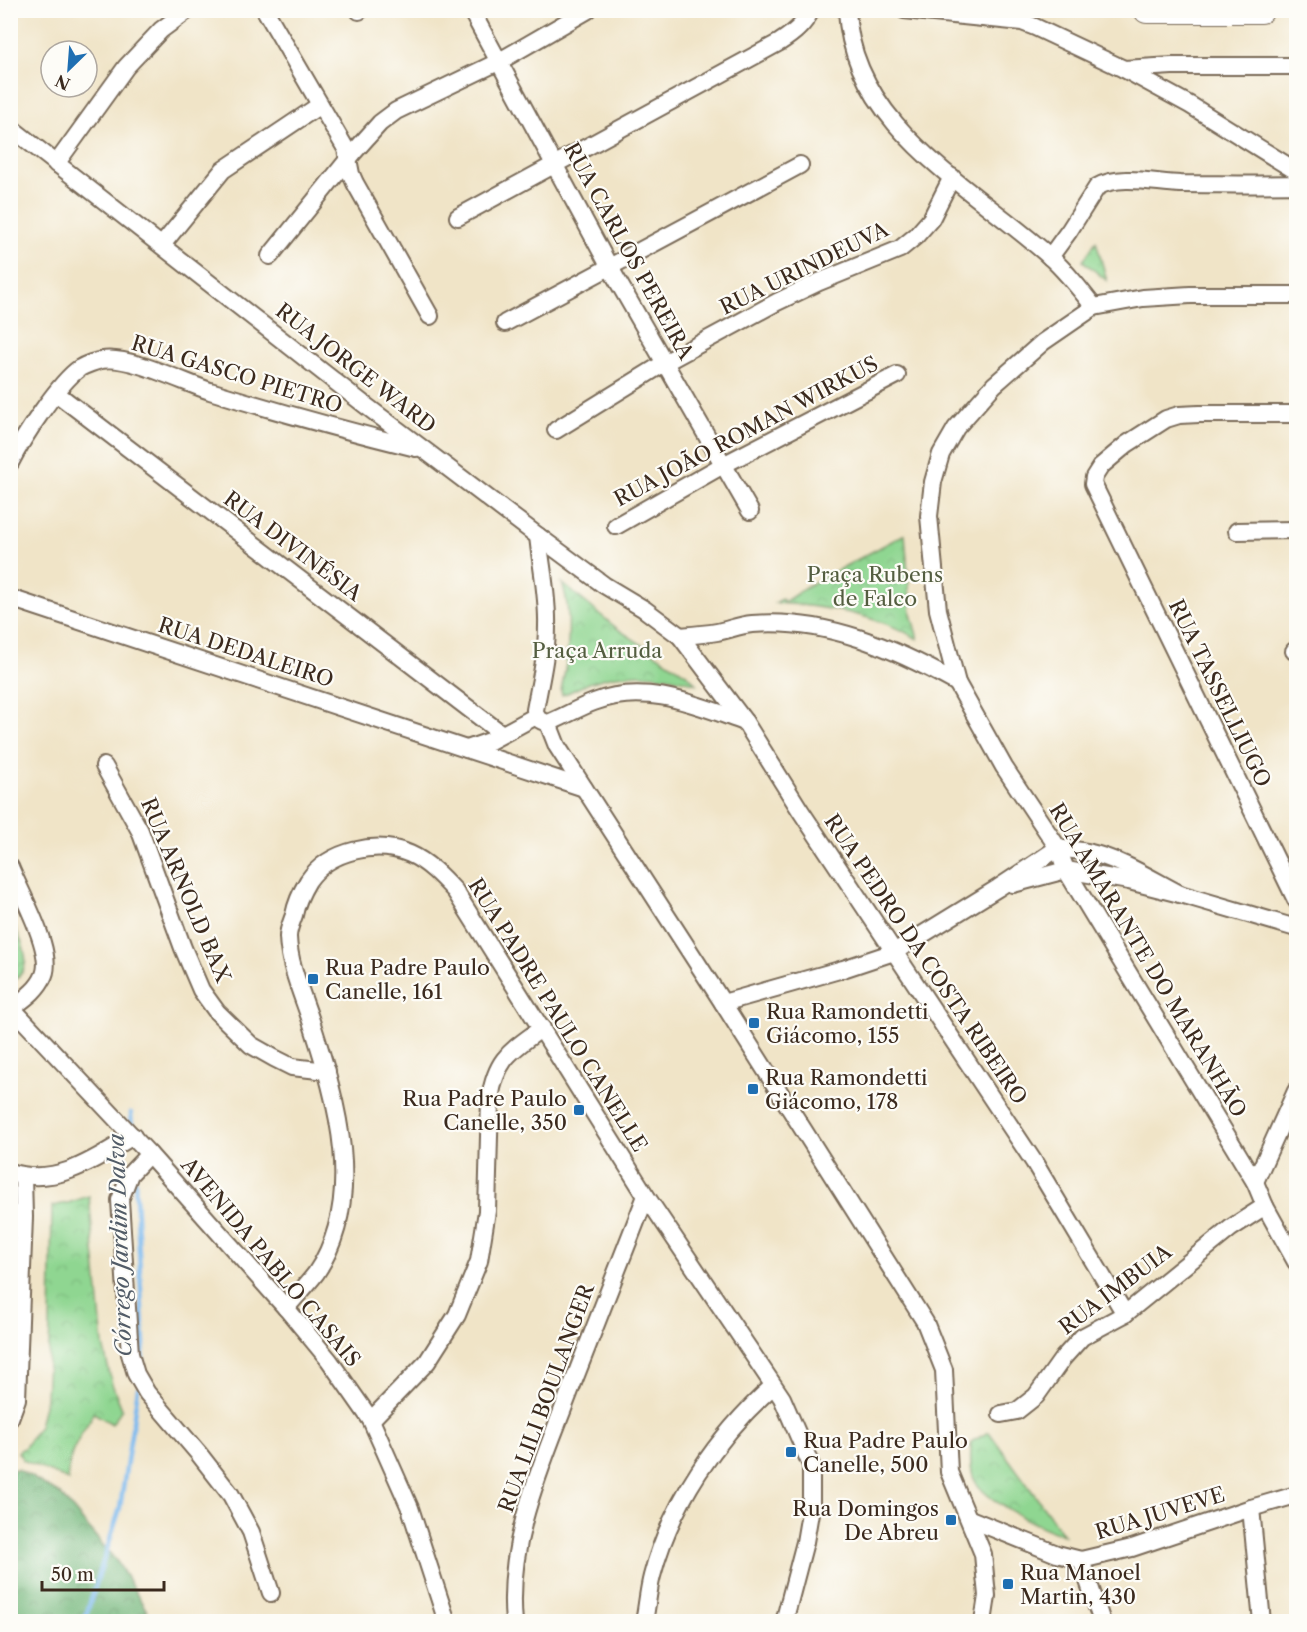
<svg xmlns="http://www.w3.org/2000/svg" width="1307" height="1632" font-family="'Libre Caslon Text',serif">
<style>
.forest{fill:url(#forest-crowns);stroke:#57704c;stroke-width:1.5}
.park{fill:url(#park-crowns);stroke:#658058;stroke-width:1.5}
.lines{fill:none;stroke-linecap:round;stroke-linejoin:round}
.stream{stroke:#7cbaef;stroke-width:4.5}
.minor-casing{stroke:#7a6b59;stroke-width:20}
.highway-casing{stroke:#7a6b59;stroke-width:28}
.minor{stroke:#fff;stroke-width:16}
.highway{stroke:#fff;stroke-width:26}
.poi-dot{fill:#1f6fb2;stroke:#fdfcf7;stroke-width:2}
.labels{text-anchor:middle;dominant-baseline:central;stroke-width:4.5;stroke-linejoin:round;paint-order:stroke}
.street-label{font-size:21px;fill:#3b2a1e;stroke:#fdfcf7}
.park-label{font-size:21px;fill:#545e40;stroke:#fdfcf7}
.poi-label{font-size:21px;fill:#3b2a1e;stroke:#fdfcf7;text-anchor:start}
.water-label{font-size:22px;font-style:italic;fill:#525c67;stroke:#fdfcf7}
</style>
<defs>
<pattern id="forest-crowns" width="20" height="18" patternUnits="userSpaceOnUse" patternTransform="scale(1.5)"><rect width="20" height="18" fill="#73b77b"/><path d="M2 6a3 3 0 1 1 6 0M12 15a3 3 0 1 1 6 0" fill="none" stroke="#609564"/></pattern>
<pattern id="park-crowns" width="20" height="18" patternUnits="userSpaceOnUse" patternTransform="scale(1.5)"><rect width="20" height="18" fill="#8fd691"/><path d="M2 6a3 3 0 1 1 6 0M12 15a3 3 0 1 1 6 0" fill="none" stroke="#7cb87d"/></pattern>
</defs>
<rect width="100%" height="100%" fill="#fdfcf7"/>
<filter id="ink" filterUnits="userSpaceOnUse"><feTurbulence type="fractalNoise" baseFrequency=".0167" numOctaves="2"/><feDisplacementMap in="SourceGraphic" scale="12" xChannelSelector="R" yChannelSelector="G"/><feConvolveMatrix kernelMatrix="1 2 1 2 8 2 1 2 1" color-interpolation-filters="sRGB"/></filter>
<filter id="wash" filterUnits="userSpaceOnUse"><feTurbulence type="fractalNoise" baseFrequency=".008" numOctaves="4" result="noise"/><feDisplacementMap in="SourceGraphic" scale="24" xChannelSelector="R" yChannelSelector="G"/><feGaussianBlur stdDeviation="1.35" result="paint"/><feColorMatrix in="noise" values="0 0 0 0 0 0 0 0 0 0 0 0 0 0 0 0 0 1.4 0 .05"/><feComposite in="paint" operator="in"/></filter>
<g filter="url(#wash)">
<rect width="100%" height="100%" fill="#f0e4c7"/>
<polygon class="forest" points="18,1469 60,1494 118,1563 153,1621 11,1621 11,1470"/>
<g class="park">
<polygon points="1096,241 1107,281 1083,261"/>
<path d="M905 534 911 614 918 639C875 614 824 606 775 603L782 599 784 602 810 585Z"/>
<path d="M562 583 619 630 688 675 697 684C662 674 628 669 592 682 582 685 572 692 562 695L561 691C568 660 573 614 562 583Z"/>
<path d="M11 918C19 939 37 962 15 980L11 973Z"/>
<path d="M89 1196 103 1345 112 1384 122 1409 112 1424 94 1413C81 1435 67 1453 68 1480L23 1460 18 1452 25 1447 39 1426 46 1397 50 1327 52 1206 68 1203Z"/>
<path d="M989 1432 1064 1535C1042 1529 983 1500 974 1479 969 1468 971 1454 971 1442Z"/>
</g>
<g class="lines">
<g class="stream">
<polyline points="131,1113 132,1129"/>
<polyline points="135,1179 144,1344 141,1368"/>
<polyline points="84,1622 120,1508 138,1388"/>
</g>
</g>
</g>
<g filter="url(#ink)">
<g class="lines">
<defs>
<g id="minor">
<polyline points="265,10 346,149 351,174 355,183 430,316"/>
<polyline points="471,10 609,266 750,511"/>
<path d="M847 10C852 126 972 187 1049 256 1066 271 1080 289 1094 307L1043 342 994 385 956 428 941 454 933 482 929 516 938 610 957 683 1004 767 1058 848 1066 870 1255 1182 1265 1206 1296 1262"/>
<polyline points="904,10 1022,22 1035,27 1124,69 1190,105 1296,171"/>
<polyline points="359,11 360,10"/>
<polyline points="1124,69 1172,66 1296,66"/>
<polyline points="10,127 365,405 538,536 604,585 644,609 680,636 745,722 800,810 1034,1162 1125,1314"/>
<polyline points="56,164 126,67 161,30 188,10"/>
<path d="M458 217 780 42C794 33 804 25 811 10"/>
<polyline points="162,245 223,170 320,105"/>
<polyline points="270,256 354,152 380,123 396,111 498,62 588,10"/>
<path d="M1050 257 1069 231 1097 187C1120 174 1154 183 1180 184 1219 184 1258 185 1296 184"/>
<polyline points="1094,307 1143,298 1190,295 1296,295"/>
<polyline points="505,323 800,165"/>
<polyline points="56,393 502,734"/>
<polyline points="1296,414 1199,414 1179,415 1166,419 1127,444 1101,466 1094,477 1093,484 1296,900"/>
<polyline points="556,430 666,362 777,302 819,282 900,249 916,236 931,219 952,177"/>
<path d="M10 463C22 439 59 382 80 368 85 365 96 361 102 360 128 355 183 382 210 391 278 412 347 431 416 448"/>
<polyline points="616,526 723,465 897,375"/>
<polyline points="1237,531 1296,530"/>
<path d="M538 536C541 566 548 596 547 626 547 655 540 682 535 710 536 719 540 721 548 723 563 717 578 708 594 702 646 682 696 705 745 722"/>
<polyline points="10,598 584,788"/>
<path d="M680 636C692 635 705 634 717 632 728 630 740 625 752 624 826 618 894 648 957 683"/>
<polyline points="1294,651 1296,650"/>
<polyline points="548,723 557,746 723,1003 925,1322 944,1370 949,1472 983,1554 987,1596 983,1622"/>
<polyline points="467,749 490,741 536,716"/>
<polyline points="104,766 140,831 183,948 201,990 217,1012 251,1045 274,1058 292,1067 327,1071"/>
<path d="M10 867C20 892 54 951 44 975 38 990 24 999 12 1008"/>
<polyline points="1013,884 1066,870 1129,881 1180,894 1296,928"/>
<path d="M723 1003 843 969 894 952 998 888 1058 848C1069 850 1080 850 1091 853 1122 860 1151 879 1180 894"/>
<polyline points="10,1006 149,1154 286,1308 329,1360 371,1420 410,1508 447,1622"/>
<polyline points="149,1154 130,1174 120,1200 130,1354 136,1374 147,1393 199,1454 231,1495 251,1532 271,1593"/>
<path d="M10 1172C57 1187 95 1159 133 1136"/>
<polyline points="1255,1182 1296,1091"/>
<path d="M286 1308C296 1296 307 1285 316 1273 366 1198 337 1102 312 1024 303 996 289 966 288 937 288 929 292 921 294 915 296 904 302 891 308 881 329 850 377 840 410 854 428 862 442 877 455 891L646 1196 782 1398 811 1465V1507L805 1542 784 1622"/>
<polyline points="1001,1414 1017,1411 1036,1396 1063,1358 1082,1337 1125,1314 1231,1228 1265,1206"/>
<polyline points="10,1418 17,1399 24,1217 23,1176"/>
<path d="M371 1420 427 1362 457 1315 479 1261 487 1211 490 1099C496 1058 511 1051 542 1028"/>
<polyline points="1251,1508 1262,1622"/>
<polyline points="970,1519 1057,1554 1081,1560 1132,1548 1251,1508 1296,1495"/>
<polyline points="1081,1560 1102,1622"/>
<path d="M514 1622C506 1540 543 1463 571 1388 596 1324 621 1260 646 1196"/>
<path d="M644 1622C647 1607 648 1591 652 1576 671 1503 717 1436 773 1386"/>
</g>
<polyline id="highway" points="1147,10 1261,10"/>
</defs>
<use href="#minor" class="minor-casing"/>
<use href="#highway" class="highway-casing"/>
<use href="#minor" class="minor"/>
<use href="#highway" class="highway"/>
</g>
</g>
<g class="poi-dot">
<rect x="307" y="973" width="12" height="12" rx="3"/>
<rect x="748" y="1017" width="12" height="12" rx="3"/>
<rect x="747" y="1083" width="12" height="12" rx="3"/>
<rect x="573" y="1104" width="12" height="12" rx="3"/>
<rect x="785" y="1446" width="12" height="12" rx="3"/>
<rect x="945" y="1514" width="12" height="12" rx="3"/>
<rect x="1002" y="1578" width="12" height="12" rx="3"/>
</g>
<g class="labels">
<g class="street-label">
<text transform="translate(629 251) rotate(61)">RUA CARLOS PEREIRA</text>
<text transform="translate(804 268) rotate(-26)">RUA URINDEUVA</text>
<text transform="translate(356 368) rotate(38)">RUA JORGE WARD</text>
<text transform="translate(237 374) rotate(17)">RUA GASCO PIETRO</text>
<text transform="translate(746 431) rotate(-28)">RUA JOÃO ROMAN WIRKUS</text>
<text transform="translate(293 546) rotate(37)">RUA DIVINÉSIA</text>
<text transform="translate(246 652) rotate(18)">RUA DEDALEIRO</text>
<text transform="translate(1220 693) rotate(64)">RUA TASSELLIUGO</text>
<text transform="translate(186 890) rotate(67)">RUA ARNOLD BAX</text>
<text transform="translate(926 959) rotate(56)">RUA PEDRO DA COSTA RIBEIRO</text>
<text transform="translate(1148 960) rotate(59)">RUA AMARANTE DO MARANHÃO</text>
<text transform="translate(558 1015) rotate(58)">RUA PADRE PAULO CANELLE</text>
<text transform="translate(271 1262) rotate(50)">AVENIDA PABLO CASAIS</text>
<text transform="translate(1115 1289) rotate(-37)">RUA IMBUIA</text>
<text transform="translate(546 1398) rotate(-70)">RUA LILI BOULANGER</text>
<text transform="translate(1160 1513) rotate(-17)">RUA JUVEVE</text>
</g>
<g class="park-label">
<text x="875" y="574">Praça Rubens<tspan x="875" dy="24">de Falco</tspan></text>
<text x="597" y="650">Praça Arruda</text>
</g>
<g class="poi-label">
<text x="325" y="967">Rua Padre Paulo<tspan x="325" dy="24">Canelle, 161</tspan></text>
<text x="766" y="1011">Rua Ramondetti<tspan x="766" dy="24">Giácomo, 155</tspan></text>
<text x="765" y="1077">Rua Ramondetti<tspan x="765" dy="24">Giácomo, 178</tspan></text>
<text x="567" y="1098" text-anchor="end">Rua Padre Paulo<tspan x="567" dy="24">Canelle, 350</tspan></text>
<text x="803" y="1440">Rua Padre Paulo<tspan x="803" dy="24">Canelle, 500</tspan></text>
<text x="939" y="1508" text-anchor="end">Rua Domingos<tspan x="939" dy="24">De Abreu</tspan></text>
<text x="1020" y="1572">Rua Manoel<tspan x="1020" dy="24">Martin, 430</tspan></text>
</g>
<g class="water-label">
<text transform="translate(120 1245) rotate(-92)">Córrego Jardim Dalva</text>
</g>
</g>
<rect width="1307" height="1632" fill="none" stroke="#fdfcf7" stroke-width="36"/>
<g transform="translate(69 69) rotate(205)"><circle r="28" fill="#fdfcf7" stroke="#afa8a0" stroke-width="1.5"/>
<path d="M0-4.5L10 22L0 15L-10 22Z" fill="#1f6fb2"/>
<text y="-9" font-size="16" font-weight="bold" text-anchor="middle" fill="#3b2a1e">N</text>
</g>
<path d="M42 1581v9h122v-9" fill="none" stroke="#3b2a1e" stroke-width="3"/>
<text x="51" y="1581" font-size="18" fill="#3b2a1e" stroke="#fdfcf7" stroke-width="4.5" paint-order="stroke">50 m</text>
</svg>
